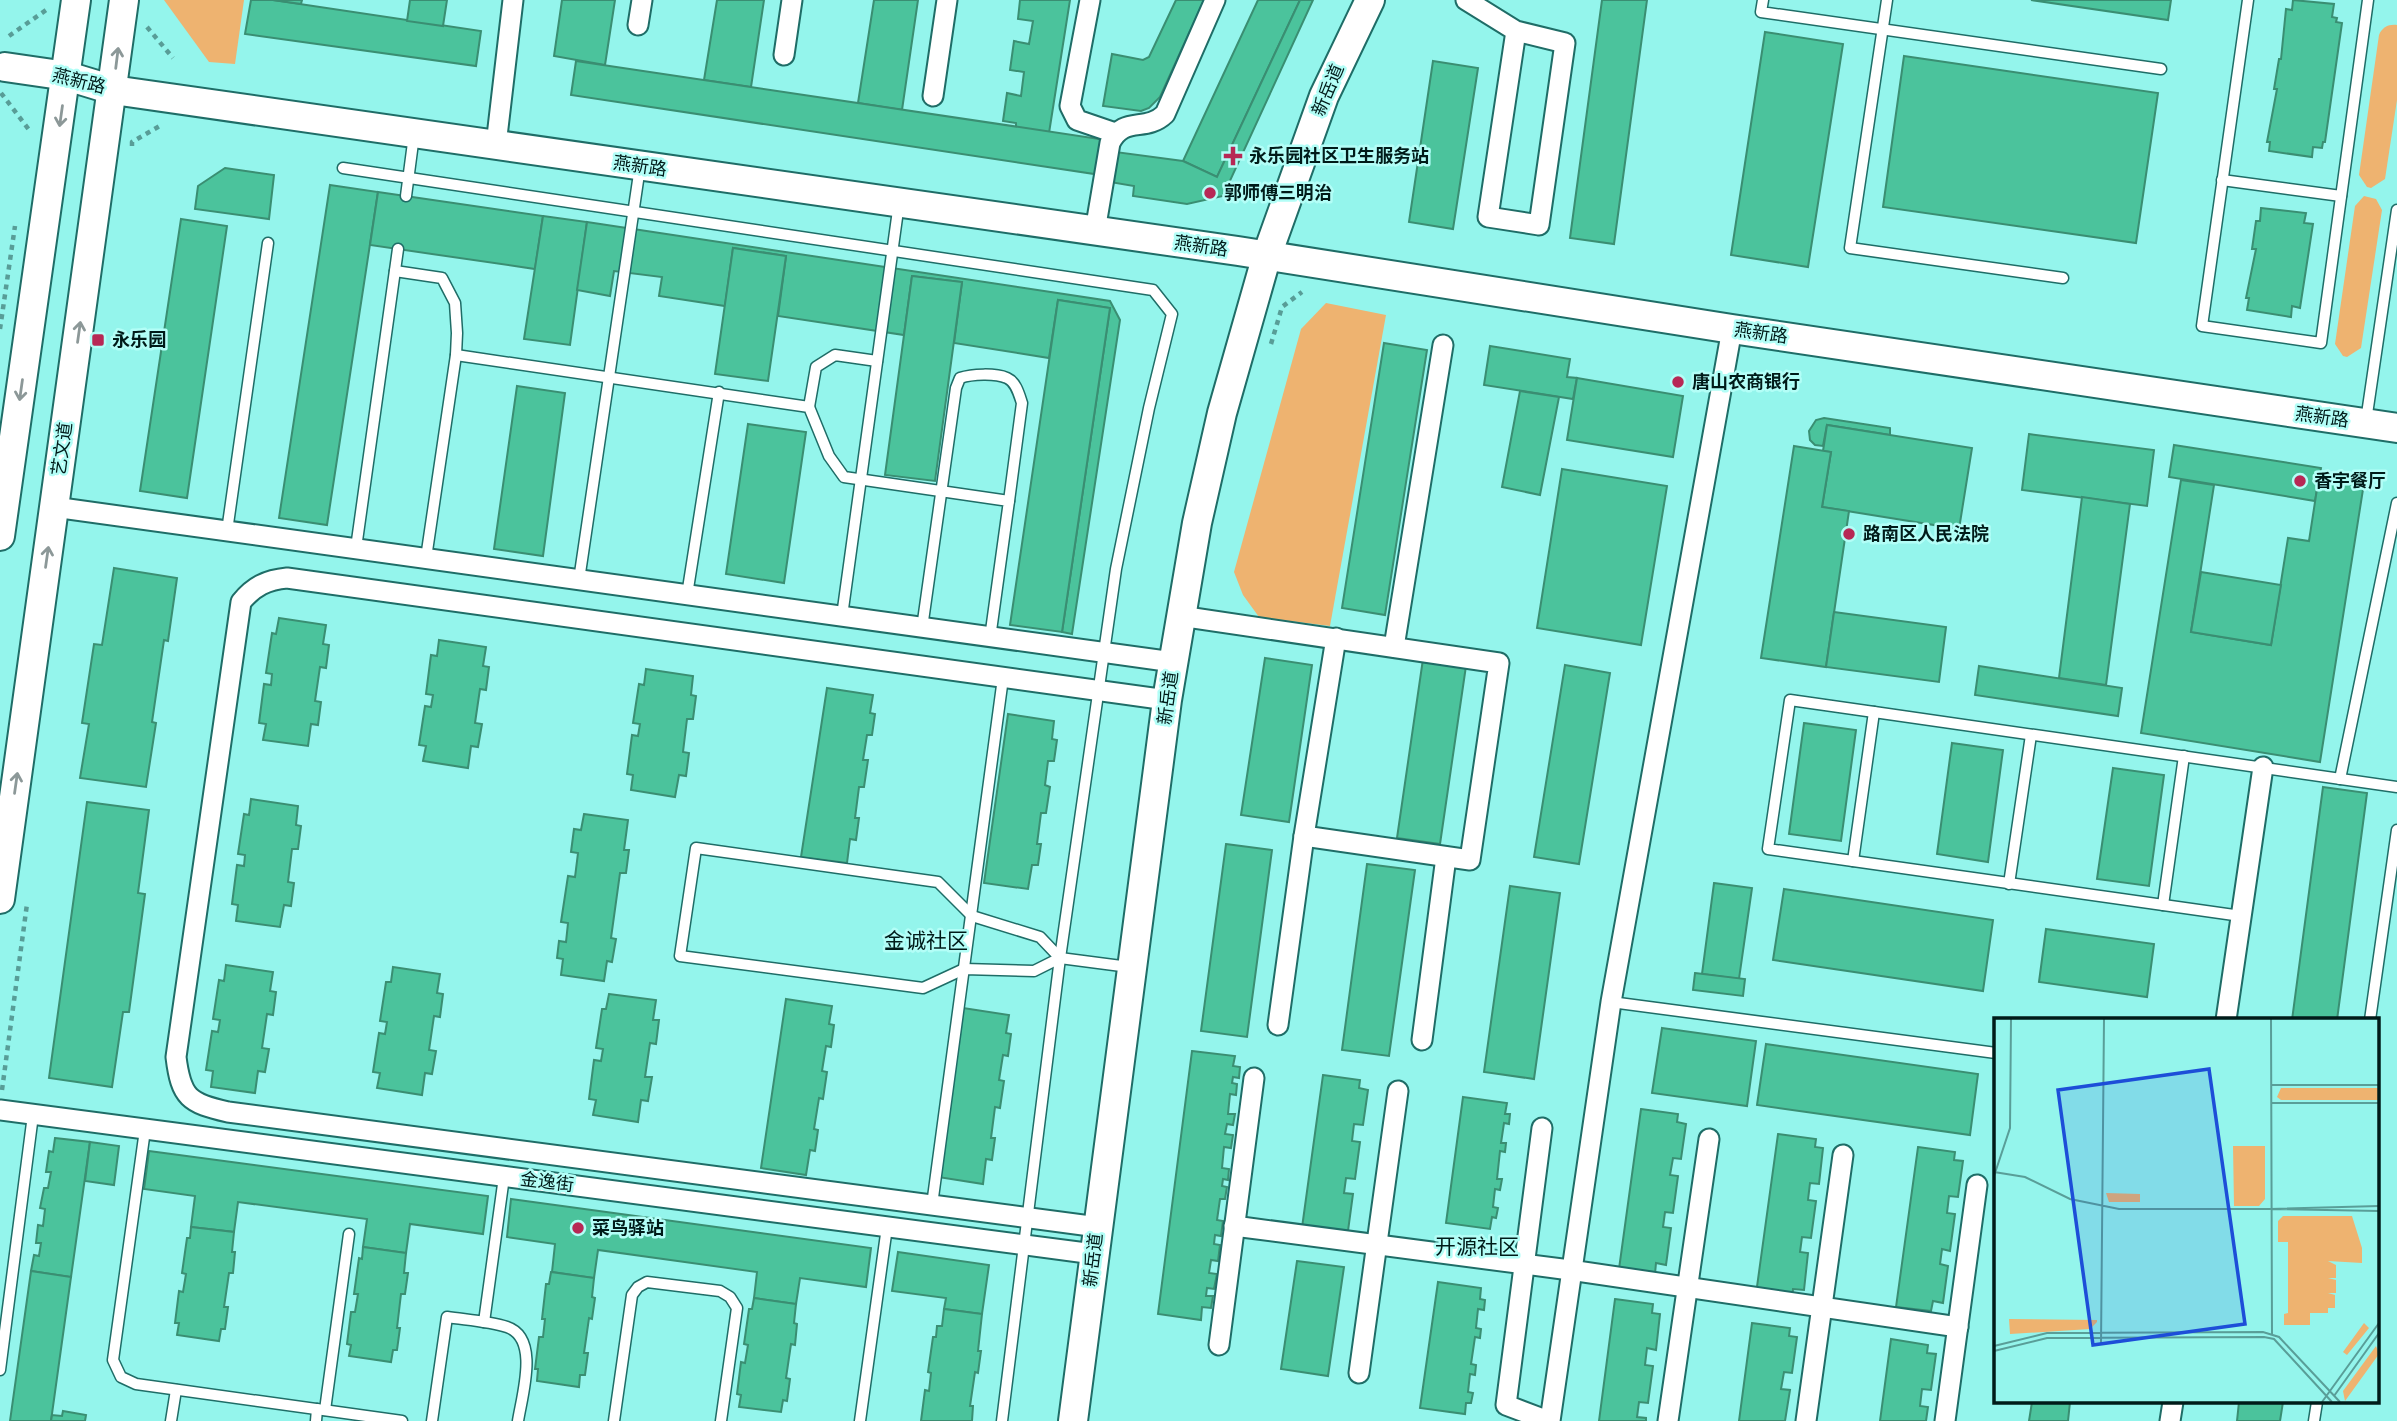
<svg xmlns="http://www.w3.org/2000/svg" width="2397" height="1421" font-family="'Fira Sans Condensed','Noto Sans SC',sans-serif">
<style>
.green{fill:#eeb370}
.building{fill:#4bc39c;stroke:#3a8e72;stroke-width:2}
.lines{fill:none;stroke-linecap:round;stroke-linejoin:round}
.lane-casing{stroke:#1f6d67;stroke-width:13}
.street-casing{stroke:#1f6d67;stroke-width:23}
.secondary-casing{stroke:#1f6d67;stroke-width:32}
.path{stroke:#589d97;stroke-width:4.5;stroke-dasharray:5 5;stroke-linecap:butt}
.lane{stroke:#fff;stroke-width:10}
.street{stroke:#fff;stroke-width:19}
.secondary{stroke:#fff;stroke-width:28}
.oneway{stroke:#8c9898}
.poi-dot{fill:#b72855;stroke:#b3fef7;stroke-width:2.5}
.labels{text-anchor:middle;dominant-baseline:central;stroke-width:5;stroke-linejoin:round;paint-order:stroke}
.street-label{font-size:18px;fill:#001b19;stroke:#b3fef7}
.poi-label{font-size:18px;font-weight:bold;fill:#001b19;stroke:#b3fef7;text-anchor:start}
.quarter-label{font-size:21px;fill:#001b19;stroke:#b3fef7}
.inset-road{fill:none;stroke:#599e98;stroke-width:2}
.view{fill:#1d4ed8;fill-opacity:0.15;stroke:#1d4ed8;stroke-width:3.5}
.inset-edge{fill:none;stroke:#001b19;stroke-width:3.5}
</style>
<rect width="100%" height="100%" fill="#94f5ec"/>
<g class="green">
<polygon points="164,0 244,0 235,64 209,62"/>
<path d="M2397 25V100L2385 179 2371 188 2367 187 2359 175 2379 35C2382 27 2389 24 2397 25Z"/>
<polygon points="2364,196 2376,199 2382,210 2361,348 2347,357 2343,356 2335,344 2355,206"/>
<polygon points="1326,303 1386,315 1330,626 1259,617 1243,595 1234,572 1301,329"/>
</g>
<g class="building">
<polygon points="251,0 273,0 481,31 476,66 245,34"/>
<polygon points="273,0 302,0 301,4"/>
<polygon points="410,0 447,0 443,26 407,21"/>
<polygon points="562,0 615,0 605,65 554,56"/>
<polygon points="717,0 764,0 751,87 704,80"/>
<polygon points="874,0 918,0 902,110 858,103"/>
<polygon points="1020,0 1070,0 1049,133 1016,128 1016,123 1003,121 1007,93 1021,96 1024,72 1010,70 1014,41 1029,44 1033,21 1018,19"/>
<polygon points="1176,0 1204,0 1160,97 1149,108 1141,111 1103,106 1112,54 1143,60 1149,57"/>
<polygon points="1258,0 1300,0 1217,177 1183,161"/>
<polygon points="1300,0 1313,0 1223,196 1187,204 1133,196 1134,186 1110,182 1116,152 1183,161 1217,177"/>
<polygon points="1602,0 1647,0 1614,244 1570,238"/>
<polygon points="2031,0 2171,0 2168,20"/>
<polygon points="2293,0 2334,4 2332,17 2337,18 2336,22 2342,23 2325,142 2323,142 2322,148 2313,147 2312,157 2269,151 2270,142 2267,142 2277,89 2274,89 2279,59 2281,59 2286,9 2292,10"/>
<polygon points="1765,32 1843,44 1808,267 1731,255"/>
<polygon points="1904,56 2158,93 2136,243 1883,207"/>
<polygon points="576,61 1106,140 1101,175 571,95"/>
<polygon points="1433,61 1478,68 1453,229 1409,222"/>
<polygon points="225,168 274,175 269,219 195,209 198,186"/>
<polygon points="330,185 378,192 327,525 279,518"/>
<polygon points="378,192 543,216 535,269 370,245"/>
<polygon points="2261,208 2306,213 2304,223 2313,224 2300,308 2292,306 2291,317 2247,310 2249,298 2246,298 2256,249 2252,249 2256,221 2260,221"/>
<polygon points="543,216 587,222 570,345 524,339"/>
<polygon points="181,219 227,226 187,498 140,491"/>
<polygon points="587,222 1110,301 1120,320 1072,634 1062,632 1110,308 1058,300 1049,358 954,343 962,282 912,276 904,335 778,316 786,256 733,248 725,306 659,296 662,277 614,271 610,296 577,290"/>
<polygon points="733,248 786,256 768,381 715,374"/>
<polygon points="912,276 962,282 935,481 885,475"/>
<polygon points="1058,300 1110,308 1062,632 1010,625"/>
<polygon points="1384,343 1427,350 1385,615 1342,608"/>
<polygon points="1490,346 1570,359 1567,377 1577,378 1573,399 1484,385"/>
<polygon points="1577,378 1683,396 1673,457 1567,440"/>
<polygon points="517,386 565,393 543,556 494,549"/>
<polygon points="1520,391 1559,397 1540,495 1502,487"/>
<polygon points="1824,418 1890,428 1890,435 1827,425 1823,446 1815,445 1810,440 1809,431 1816,420"/>
<polygon points="748,424 806,432 784,583 726,574"/>
<polygon points="1827,425 1972,448 1959,529 1822,507 1831,452 1823,451"/>
<polygon points="2029,434 2154,450 2147,506 2022,490"/>
<polygon points="2174,445 2321,468 2315,501 2169,477"/>
<polygon points="1794,446 1831,452 1822,507 1849,511 1826,667 1761,658"/>
<polygon points="1562,469 1667,486 1641,645 1537,628"/>
<polygon points="2319,476 2364,483 2320,762 2141,733 2181,480 2214,485 2191,632 2271,645 2288,538 2309,541"/>
<polygon points="2082,497 2130,504 2106,685 2059,678"/>
<polygon points="114,568 177,578 168,641 164,640 152,722 156,723 146,787 80,778 89,724 82,723 94,644 102,645"/>
<polygon points="2201,572 2281,585 2271,645 2191,632"/>
<polygon points="1834,612 1946,627 1939,682 1826,667"/>
<polygon points="279,618 326,625 323,644 329,645 326,668 320,667 315,701 321,702 318,725 311,724 308,746 263,740 266,724 259,723 264,684 271,685 272,674 266,673 272,633 276,634"/>
<polygon points="439,640 486,647 483,666 489,667 486,690 480,689 475,723 482,724 478,747 471,746 468,768 423,761 426,746 419,745 425,706 431,707 433,695 426,694 431,655 437,656"/>
<polygon points="1265,658 1312,665 1289,822 1241,815"/>
<polygon points="1423,659 1466,666 1440,844 1397,838"/>
<polygon points="1565,665 1610,673 1579,864 1534,857"/>
<polygon points="1979,666 2122,688 2118,716 1975,695"/>
<polygon points="646,669 693,676 691,695 696,696 693,719 687,719 683,752 689,753 686,776 679,775 675,797 631,790 633,775 627,774 632,735 638,736 640,724 633,723 639,684 644,685"/>
<polygon points="827,688 873,695 870,713 875,714 872,735 867,735 863,760 868,760 864,787 859,787 855,818 859,818 856,840 850,839 847,863 801,857"/>
<polygon points="1008,714 1054,721 1052,739 1057,740 1054,761 1048,761 1045,785 1050,787 1046,813 1041,813 1037,844 1041,844 1038,865 1032,865 1028,889 984,883"/>
<polygon points="1804,723 1856,730 1841,841 1789,834"/>
<polygon points="1952,743 2003,750 1988,862 1937,854"/>
<polygon points="2113,768 2164,775 2149,886 2097,879"/>
<polygon points="2323,787 2367,793 2337,1020 2292,1020"/>
<polygon points="251,799 298,806 296,825 301,826 298,849 292,849 288,882 294,883 291,906 284,905 280,927 236,921 238,905 232,904 237,865 244,866 245,855 238,854 244,814 249,815"/>
<polygon points="87,802 149,810 138,893 145,894 129,1012 123,1012 112,1087 49,1078"/>
<polygon points="584,814 628,820 624,850 629,850 626,873 620,873 611,938 616,939 612,962 607,961 604,981 561,975 563,959 557,958 559,941 566,942 568,923 561,922 568,876 575,877 578,853 571,852 574,829 581,830"/>
<polygon points="1226,844 1272,850 1247,1037 1201,1031"/>
<polygon points="1367,864 1415,870 1389,1056 1342,1050"/>
<polygon points="1714,883 1752,888 1739,979 1702,974"/>
<polygon points="1510,886 1560,893 1534,1079 1484,1072"/>
<polygon points="1784,889 1993,920 1983,991 1773,960"/>
<polygon points="2046,929 2154,944 2147,997 2039,982"/>
<polygon points="226,965 273,972 270,991 276,992 273,1015 267,1014 262,1048 269,1049 265,1072 258,1071 255,1093 211,1087 213,1071 206,1070 212,1031 218,1032 220,1020 213,1019 219,980 224,981"/>
<polygon points="393,967 440,974 437,993 443,994 440,1017 434,1016 429,1050 436,1051 432,1074 425,1073 422,1095 377,1088 380,1073 373,1072 379,1033 385,1034 387,1022 380,1021 386,982 391,982"/>
<polygon points="1695,973 1745,979 1743,996 1693,990"/>
<polygon points="609,994 656,1000 653,1020 659,1020 656,1044 650,1043 645,1077 652,1077 648,1101 641,1100 638,1122 593,1115 596,1100 589,1099 594,1060 601,1061 603,1049 596,1048 602,1009 606,1009"/>
<polygon points="786,999 832,1006 829,1024 834,1025 831,1047 826,1046 822,1071 827,1072 823,1099 819,1098 814,1129 818,1130 815,1151 810,1150 806,1175 761,1168"/>
<polygon points="963,1008 1009,1015 1006,1033 1011,1034 1008,1056 1003,1055 999,1080 1004,1081 1000,1108 995,1107 991,1138 995,1138 992,1160 986,1159 983,1184 938,1177"/>
<polygon points="1662,1028 1756,1041 1747,1106 1652,1093"/>
<polygon points="1766,1044 1978,1074 1970,1135 1757,1105"/>
<polygon points="1192,1051 1235,1056 1233,1066 1240,1067 1239,1078 1233,1077 1232,1083 1237,1084 1236,1095 1230,1094 1228,1114 1235,1114 1233,1125 1227,1124 1225,1134 1233,1135 1231,1148 1224,1147 1222,1168 1229,1169 1228,1180 1223,1179 1222,1186 1227,1187 1225,1199 1220,1199 1217,1220 1223,1221 1221,1236 1215,1235 1214,1244 1220,1245 1218,1261 1211,1260 1209,1273 1217,1274 1214,1289 1207,1288 1206,1296 1213,1296 1211,1308 1202,1307 1201,1320 1158,1314"/>
<polygon points="1323,1075 1360,1080 1359,1088 1368,1090 1363,1125 1354,1124 1352,1141 1360,1142 1355,1179 1346,1178 1344,1193 1353,1194 1348,1231 1338,1230 1337,1240 1301,1235"/>
<polygon points="1463,1097 1507,1103 1505,1114 1510,1114 1509,1124 1504,1123 1501,1143 1506,1143 1505,1152 1500,1151 1497,1179 1502,1179 1500,1190 1495,1189 1493,1207 1498,1208 1496,1218 1492,1217 1490,1229 1446,1223"/>
<polygon points="1641,1109 1678,1114 1677,1122 1686,1124 1681,1159 1673,1158 1670,1175 1678,1176 1673,1213 1665,1212 1663,1227 1671,1228 1666,1265 1656,1263 1655,1274 1619,1269"/>
<polygon points="1778,1134 1816,1139 1815,1147 1823,1148 1819,1184 1810,1183 1808,1200 1816,1201 1811,1238 1802,1237 1800,1252 1808,1253 1804,1290 1793,1289 1792,1299 1756,1294"/>
<polygon points="55,1138 90,1142 71,1277 31,1271 34,1255 39,1256 41,1243 36,1243 38,1225 43,1226 45,1209 40,1208 44,1188 48,1188 51,1172 46,1172 49,1151 53,1152"/>
<polygon points="90,1142 119,1146 114,1185 85,1181"/>
<polygon points="1918,1147 1955,1152 1954,1160 1963,1161 1958,1197 1949,1196 1947,1213 1955,1214 1950,1251 1942,1249 1940,1264 1948,1266 1943,1303 1933,1301 1931,1311 1896,1307"/>
<polygon points="149,1151 488,1196 483,1234 410,1224 406,1253 363,1247 367,1219 238,1202 234,1232 191,1227 195,1196 144,1189"/>
<polygon points="511,1199 871,1248 866,1287 800,1278 796,1304 754,1298 757,1272 598,1250 594,1278 552,1272 555,1244 507,1237"/>
<polygon points="191,1227 234,1232 232,1252 235,1252 233,1273 229,1273 224,1307 228,1307 225,1329 221,1329 219,1341 177,1335 179,1323 175,1323 179,1291 183,1292 186,1274 182,1273 187,1238 190,1238"/>
<polygon points="363,1247 406,1253 404,1273 408,1273 405,1294 401,1294 397,1328 400,1328 397,1350 393,1350 391,1362 349,1356 351,1345 347,1344 351,1312 355,1312 358,1294 354,1294 359,1258 362,1259"/>
<polygon points="898,1252 989,1265 982,1314 944,1309 946,1298 892,1291"/>
<polygon points="1297,1261 1344,1267 1328,1376 1281,1369"/>
<polygon points="31,1271 71,1277 51,1421 10,1421"/>
<polygon points="551,1272 594,1278 592,1297 595,1298 592,1319 589,1318 584,1353 588,1353 585,1375 580,1375 579,1387 537,1381 538,1369 535,1369 539,1337 543,1337 545,1319 542,1319 546,1284 549,1284"/>
<polygon points="1438,1282 1481,1288 1480,1299 1485,1300 1484,1310 1478,1309 1476,1328 1481,1329 1480,1338 1475,1337 1471,1364 1476,1365 1475,1375 1470,1374 1468,1392 1473,1393 1471,1403 1466,1403 1465,1414 1420,1408"/>
<polygon points="754,1298 796,1304 794,1323 797,1324 795,1345 791,1344 786,1378 790,1379 787,1401 783,1400 781,1412 739,1407 741,1395 737,1394 741,1362 745,1363 748,1345 744,1344 749,1309 752,1309"/>
<polygon points="1615,1299 1653,1304 1652,1313 1660,1314 1656,1350 1647,1348 1645,1365 1653,1366 1648,1403 1639,1402 1637,1417 1646,1418 1646,1421 1599,1421"/>
<polygon points="944,1309 982,1314 978,1351 981,1351 978,1373 975,1372 970,1406 973,1406 972,1421 921,1421 925,1390 929,1391 931,1373 928,1372 933,1337 936,1337 937,1326 942,1326"/>
<polygon points="1752,1323 1790,1328 1789,1336 1797,1337 1792,1373 1784,1372 1781,1389 1790,1390 1785,1421 1739,1421"/>
<polygon points="1891,1339 1928,1345 1927,1353 1936,1354 1931,1390 1922,1389 1920,1406 1928,1407 1926,1421 1880,1421"/>
<polygon points="2032,1402 2070,1402 2068,1421 2029,1421"/>
<polygon points="2239,1402 2283,1402 2280,1421 2237,1421"/>
<polygon points="63,1411 86,1415 85,1421 51,1421 52,1415 62,1416"/>
</g>
<g class="lines">
<defs>
<g id="lane">
<polyline points="1763,0 1761,12 2161,69"/>
<polyline points="1887,0 1850,248 2063,278"/>
<polyline points="2248,0 2202,326 2321,343 2368,0"/>
<polyline points="343,168 1153,290 1172,314 1149,408 1116,569 1060,958 1002,1421"/>
<polyline points="2222,180 2341,196"/>
<polyline points="406,196 414,135"/>
<polyline points="395,271 442,278 455,303 457,333 456,355 426,558"/>
<polyline points="456,355 809,407 829,456 844,477 1009,501 990,638"/>
<polyline points="809,407 816,367 835,355 877,361"/>
<polyline points="2366,421 2397,210"/>
<polyline points="227,531 268,243"/>
<polyline points="356,548 398,249"/>
<polyline points="579,580 640,167"/>
<polyline points="687,595 719,392"/>
<polyline points="842,616 899,203"/>
<path d="M922 628 956 388 960 378C972 374 995 373 1007 378 1016 382 1019 394 1022 403L1009 501"/>
<polyline points="2340,779 2397,503"/>
<polygon points="696,848 938,882 972,916 1040,937 1060,958 1034,971 964,969 923,988 680,956"/>
<polyline points="1853,861 1768,849 1790,700 1874,712"/>
<polyline points="2009,884 2031,735"/>
<polyline points="2163,905 2184,756"/>
<polyline points="2241,916 1853,861 1874,712 2397,787"/>
<polyline points="1060,958 1129,967"/>
<polyline points="1611,1002 1996,1053"/>
<polyline points="2370,1020 2397,830"/>
<polyline points="145,1130 113,1360 121,1377 136,1384 402,1421"/>
<polyline points="932,1205 1003,678"/>
<polyline points="484,1322 504,1177"/>
<polyline points="0,1370 33,1115"/>
<polyline points="325,1410 349,1234"/>
<polyline points="171,1421 176,1390"/>
<polyline points="316,1421 317,1409"/>
<path d="M432 1421 447 1317C467 1320 488 1321 507 1327 540 1338 522 1395 518 1421"/>
<polyline points="614,1421 632,1295 638,1287 647,1282 720,1291 730,1297 737,1308 721,1421"/>
<polyline points="860,1421 887,1227"/>
<polyline points="2314,1421 2317,1402"/>
</g>
<g id="street">
<polyline points="1090,0 1070,106 1077,120 1115,133"/>
<polyline points="1466,0 1516,31 1565,43 1539,225 1488,217 1516,31"/>
<polyline points="638,25 642,0"/>
<polyline points="784,55 792,0"/>
<polyline points="933,96 947,0"/>
<polyline points="496,145 513,0"/>
<path d="M1095 231 1110 143C1124 115 1145 133 1165 114L1215 0"/>
<polyline points="54,507 1173,662"/>
<polyline points="1180,616 1499,663 1470,860 1304,836"/>
<polyline points="1394,647 1443,345"/>
<polyline points="2226,1020 2263,767"/>
<polyline points="1278,1025 1304,836 1336,638"/>
<polyline points="1422,1040 1446,857"/>
<polyline points="0,1110 1094,1254"/>
<polyline points="1542,1128 1506,1405 1548,1421"/>
<polyline points="1234,1226 1570,1270 1958,1327"/>
<path d="M1098 1227 228 1112C189 1103 181 1098 176 1057L241 602C254 586 267 580 287 578L1167 700"/>
<polyline points="1219,1345 1254,1078"/>
<polyline points="1359,1373 1398,1091"/>
<polyline points="1550,1421 1611,1002 1732,329"/>
<polyline points="1668,1421 1709,1139"/>
<polyline points="1806,1421 1843,1155"/>
<polyline points="1945,1421 1977,1185"/>
<polyline points="2170,1421 2173,1402"/>
</g>
<g id="secondary">
<polyline points="5,67 67,76 113,90 1238,251 1732,329 2397,428"/>
<polyline points="0,536 76,0"/>
<polyline points="0,899 124,0"/>
<polyline points="1073,1421 1167,700 1197,523 1222,413 1267,255 1324,96 1370,0"/>
</g>
</defs>
<use href="#lane" class="lane-casing"/>
<use href="#street" class="street-casing"/>
<use href="#secondary" class="secondary-casing"/>
<g class="path">
<polyline points="147,27 173,58"/>
<polyline points="9,36 49,8"/>
<polyline points="1,93 30,131"/>
<polyline points="132,146 132,142 163,124"/>
<polyline points="0,329 15,226"/>
<polyline points="1271,344 1282,307 1302,292"/>
<polyline points="2,1090 27,904"/>
</g>
<use href="#lane" class="lane"/>
<use href="#street" class="street"/>
<use href="#secondary" class="secondary"/>
</g>
<defs><path id="oneway-shaft" d="M-6 0H5M1.5-3L5.5 0L1.5 3" fill="none" stroke-width="1.6" stroke-linecap="round" stroke-linejoin="round" transform="scale(1.75)"/></defs>
<g class="oneway">
<use href="#oneway-shaft" transform="translate(117 58) rotate(-83)"/>
<use href="#oneway-shaft" transform="translate(61 116) rotate(98)"/>
<use href="#oneway-shaft" transform="translate(79 332) rotate(-82)"/>
<use href="#oneway-shaft" transform="translate(21 390) rotate(98)"/>
<use href="#oneway-shaft" transform="translate(47 557) rotate(-82)"/>
<use href="#oneway-shaft" transform="translate(16 783) rotate(-82)"/>
</g>
<g class="poi-dot">
<path d="M1229.5 145.5h7v7h7v7h-7v7h-7v-7h-7v-7h7z"/>
<circle cx="1210" cy="193" r="7"/>
<rect x="91" y="333" width="14" height="14" rx="3.5"/>
<circle cx="1678" cy="382" r="7"/>
<circle cx="2300" cy="481" r="7"/>
<circle cx="1849" cy="534" r="7"/>
<circle cx="578" cy="1228" r="7"/>
</g>
<g class="labels">
<g class="street-label">
<text transform="translate(79 81) rotate(14)">燕新路</text>
<text transform="translate(1328 90) rotate(-67)">新岳道</text>
<text transform="translate(640 166) rotate(8)">燕新路</text>
<text transform="translate(1201 246) rotate(8)">燕新路</text>
<text transform="translate(1761 333) rotate(8)">燕新路</text>
<text transform="translate(2322 417) rotate(8)">燕新路</text>
<text transform="translate(62 449) rotate(-82)">艺文道</text>
<text transform="translate(1168 698) rotate(-82)">新岳道</text>
<text transform="translate(547 1182) rotate(7)">金逸街</text>
<text transform="translate(1093 1260) rotate(-83)">新岳道</text>
</g>
<g class="poi-label">
<text x="1249" y="156">永乐园社区卫生服务站</text>
<text x="1224" y="193">郭师傅三明治</text>
<text x="112" y="340">永乐园</text>
<text x="1692" y="382">唐山农商银行</text>
<text x="2314" y="481">香宇餐厅</text>
<text x="1863" y="534">路南区人民法院</text>
<text x="592" y="1228">菜鸟驿站</text>
</g>
<g class="quarter-label">
<text x="926" y="941">金诚社区</text>
<text x="1477" y="1247">开源社区</text>
</g>
</g>
<g transform="translate(1994 1018)">
<rect width="385" height="385" fill="#94f5ec"/>
<path d="M287 70H385V82H287L283 79ZM239 128H271V181L265 188H240ZM112 175 146 176V184H115ZM289 198H358L368 230V245L334 243 342 247V260H334L342 262V275H334L341 277V290H334V295H316V307H290V296L294 295V224H284V203ZM15 301 103 302V304L96 311 16 316ZM370 305 375 310 353 337 349 334ZM382 328 385 336 351 383 349 373Z" fill="#eeb370"/>
<path class="inset-road" d="M277 1 278 316M277 67H385M277 85H385M0 154 31 159 76 181 125 191H277M0 158 16 110 17 1M277 191 385 188M277 191 385 193M107 326 110 1M0 328 53 315 269 314 285 319 346 384M0 333 53 320 270 319 280 321 338 384M340 378 385 315M328 384 385 305"/>
<path class="view" d="M215 51 251 306 99 327 64 72Z"/>
<rect width="385" height="385" class="inset-edge"/>
</g>
</svg>
